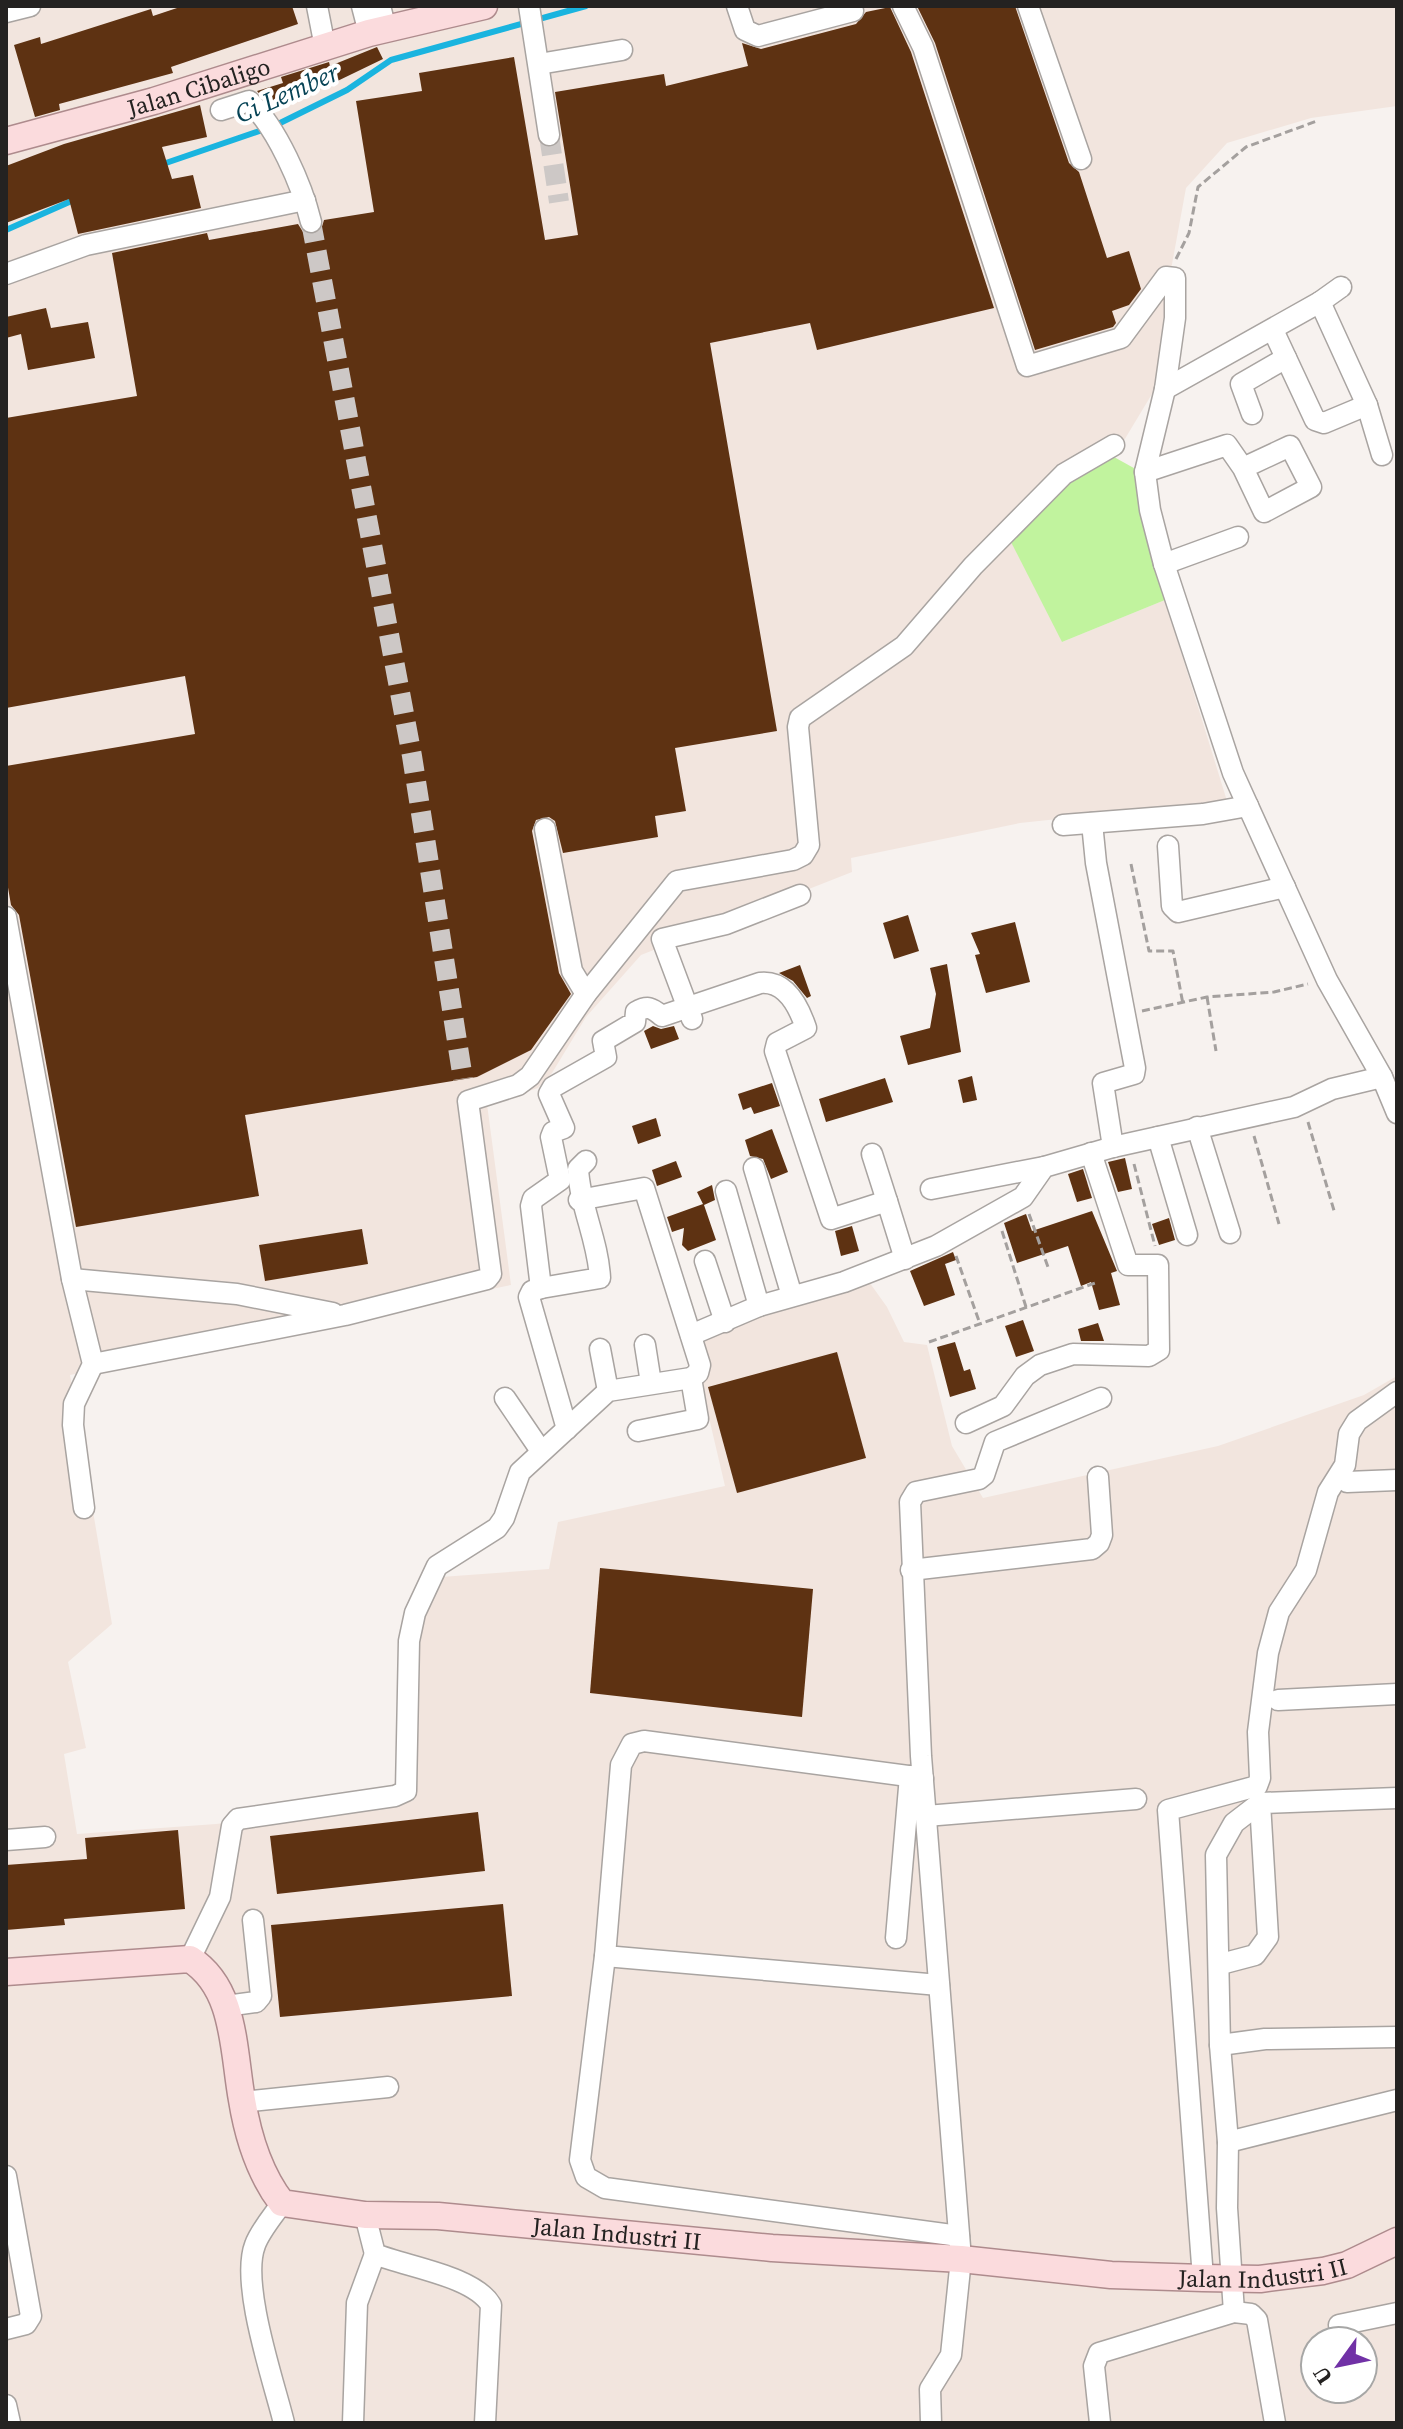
<svg xmlns="http://www.w3.org/2000/svg" width="1403" height="2429" font-family="'Source Serif 4',serif">
<style>
.built{fill:#f2e5de;fill-rule:evenodd}
.green{fill:#c1f39e}
.lines{fill:none;stroke-linecap:round;stroke-linejoin:round}
.stream{stroke:#1ab4df;stroke-width:6}
.building{fill:#5e3212}
.minor-tunnel{stroke:#cdc8c6;stroke-width:20;stroke-dasharray:20 10;stroke-linecap:butt}
.minor-casing{stroke:#a9a4a1;stroke-width:23}
.major-casing{stroke:#ae8b8d;stroke-width:29}
.path{stroke:#a4a09e;stroke-width:3;stroke-dasharray:8 4;stroke-linecap:butt}
.minor{stroke:#fff;stroke-width:20}
.major{stroke:#fbdbdd;stroke-width:26}
.labels{text-anchor:middle;dominant-baseline:central;stroke-width:8;stroke-linejoin:round;paint-order:stroke}
.street-label{font-size:24px;fill:#242221;stroke:#fff}
.water-label{font-size:26px;font-style:italic;fill:#064355;stroke:#fff}
</style>
<rect width="100%" height="100%" fill="#f7f2ef"/>
<path class="built" d="M6 6H1397V106L1311 118 1227 143 1186 188 1168 286 1161 379 1114 457 1065 479 1062 642 1165 600 1227 801 1020 823 851 858 852 872 641 955 586 1017 552 1073 538 1088 487 1104 511 1285 70 1375 112 1624 68 1662 86 1748 64 1754 77 1834 216 1824 413 1801 415 1643 421 1615 441 1577 549 1569 558 1522 725 1486 702 1388 706 1365 696 1340 758 1312 867 1279 887 1307 904 1342 927 1345 952 1446 983 1498 1218 1446 1364 1395 1397 1376V2423H6ZM1315 2341H1363V2389H1315Z"/>
<polygon class="green" points="1114,457 1141,472 1165,600 1062,642 1011,542 1065,479"/>
<g class="lines">
<g class="stream">
<polyline points="160,165 274,126 347,90 391,60 586,6"/>
<polyline points="6,230 76,199"/>
</g>
</g>
<g class="building">
<polygon points="183,6 292,6 298,24 171,67 173,73 59,104 60,110 35,117 14,45 40,37 41,44 151,9 153,16"/>
<polygon points="917,6 1015,6 1069,163 1079,172 1107,258 1129,251 1141,289 1129,305 1112,311 1116,323 1113,327 1035,350 935,43"/>
<polygon points="890,7 911,52 994,308 817,350 810,323 710,343 777,731 675,748 686,811 655,816 658,837 563,853 555,821 549,817 536,820 532,831 559,973 571,994 531,1050 477,1077 245,1115 259,1196 76,1227 19,915 11,905 6,876 6,766 195,734 185,676 6,708 6,418 137,396 112,253 207,233 209,240 298,224 303,232 314,235 321,230 324,220 374,212 356,101 422,91 419,73 514,57 545,240 578,235 555,92 664,74 666,86 748,66 742,43 761,49 856,24 866,12"/>
<polygon points="377,47 383,59 294,102 273,109 257,91 283,83 281,77 329,62 330,66"/>
<polygon points="200,105 207,137 162,147 172,179 193,175 201,208 78,234 69,199 6,223 6,166 64,144"/>
<polygon points="46,308 51,328 88,322 95,358 28,370 21,334 6,338 6,317"/>
<polygon points="908,915 919,951 894,959 883,923"/>
<polygon points="1015,922 1030,982 986,993 975,955 980,954 971,933"/>
<polygon points="947,964 961,1052 908,1065 900,1036 930,1028 936,994 930,968"/>
<polygon points="800,965 811,996 807,998 793,981 779,973"/>
<polygon points="653,1026 661,1029 674,1026 679,1039 651,1049 644,1031"/>
<polygon points="972,1076 977,1100 963,1103 958,1080"/>
<polygon points="885,1078 893,1102 826,1122 819,1099"/>
<polygon points="772,1083 780,1106 754,1114 751,1107 743,1110 738,1094"/>
<polygon points="656,1118 661,1136 638,1144 632,1126"/>
<polygon points="772,1129 788,1172 771,1179 763,1159 750,1156 745,1140"/>
<polygon points="1125,1158 1132,1189 1118,1192 1108,1162"/>
<polygon points="676,1161 682,1177 657,1186 652,1170"/>
<polygon points="1083,1169 1092,1198 1077,1202 1068,1174"/>
<polygon points="712,1185 715,1200 704,1205 716,1240 688,1251 682,1245 684,1228 672,1232 667,1217 703,1204 697,1192"/>
<polygon points="1092,1211 1117,1271 1111,1273 1120,1305 1099,1310 1091,1282 1081,1286 1068,1246 1017,1263 1004,1223 1026,1214 1032,1231"/>
<polygon points="1169,1218 1175,1240 1159,1245 1152,1224"/>
<polygon points="852,1226 859,1251 841,1256 835,1231"/>
<polygon points="362,1229 368,1264 265,1281 259,1245"/>
<polygon points="953,1252 956,1260 945,1264 955,1295 924,1306 910,1271"/>
<polygon points="1023,1320 1034,1351 1016,1357 1005,1326"/>
<polygon points="1098,1323 1104,1341 1081,1341 1078,1329"/>
<polygon points="955,1342 964,1371 970,1369 976,1389 950,1397 937,1347"/>
<polygon points="837,1352 866,1458 737,1493 708,1387"/>
<polygon points="600,1568 813,1589 802,1717 590,1693"/>
<polygon points="478,1812 485,1871 277,1894 270,1836"/>
<polygon points="178,1830 185,1909 64,1919 65,1925 6,1930 6,1865 87,1859 85,1838"/>
<polygon points="503,1904 512,1996 280,2017 271,1925"/>
</g>
<g class="lines">
<g class="minor-tunnel">
<polyline points="549,135 559,202"/>
<polyline points="311,222 412,756 463,1079"/>
</g>
<defs>
<g id="minor">
<polyline points="317,6 325,47"/>
<polyline points="362,6 369,33"/>
<polyline points="380,6 386,29"/>
<polyline points="529,6 549,135"/>
<polyline points="737,6 745,30 758,36 853,11"/>
<polyline points="903,6 923,47 1027,366 1121,338 1166,277 1175,278 1175,318 1165,389 1145,472 1150,510 1164,564 1233,773 1327,980 1382,1077 1397,1113"/>
<polyline points="1028,6 1081,159"/>
<polyline points="6,12 30,6"/>
<polyline points="539,64 622,50"/>
<path d="M221 110 249 101C277 128 302 185 311 222"/>
<polyline points="6,274 86,245 305,200"/>
<polyline points="1320,302 1341,287"/>
<polyline points="1273,330 1315,420 1324,423 1367,405"/>
<polyline points="1165,389 1320,302 1367,405 1382,455"/>
<polyline points="1252,414 1241,384 1286,358"/>
<polyline points="1145,472 1227,445 1243,468 1264,512 1311,487 1290,446 1243,468"/>
<polyline points="1164,564 1238,537"/>
<polyline points="1092,823 1096,863 1135,1068 1134,1074 1103,1083 1113,1147"/>
<polyline points="1063,825 1203,814 1248,806"/>
<polyline points="545,829 572,971 586,994"/>
<polyline points="1168,846 1172,906 1178,912 1285,887"/>
<polyline points="6,917 72,1279 93,1364 74,1404 73,1425 84,1508"/>
<polyline points="692,1019 662,939 726,924 800,895"/>
<polyline points="1197,1127 1230,1233"/>
<polyline points="1158,1137 1187,1235"/>
<polyline points="872,1154 887,1201"/>
<polyline points="754,1168 792,1296"/>
<polyline points="931,1189 1044,1167"/>
<polyline points="726,1191 759,1306"/>
<polyline points="705,1261 725,1322"/>
<polyline points="72,1279 237,1294 333,1313"/>
<path d="M541 1288 600 1278C598 1240 580 1207 578 1169L586 1161"/>
<polyline points="691,1335 759,1306 844,1282 936,1246 1023,1197 1044,1167 1113,1147 1294,1107 1332,1089 1382,1077"/>
<polyline points="645,1345 651,1383"/>
<polyline points="600,1349 608,1391"/>
<polyline points="93,1364 345,1315 487,1279 491,1274 468,1101 518,1085 530,1076 586,994 677,881 793,860 803,855 809,845 798,727 800,718 904,646 973,566 1064,474 1114,445"/>
<polyline points="505,1398 541,1451"/>
<polyline points="966,1423 1003,1406 1025,1376 1040,1365 1073,1354 1149,1356 1159,1350 1158,1265 1128,1265 1091,1153"/>
<path d="M567 1429 529 1297 532 1291 541 1288 531 1206 533 1199 560 1180 551 1137 553 1132 564 1128 549 1094 553 1087 606 1057 603 1041 635 1022 636 1012C648 1005 652 1008 662 1016L760 983C786 980 799 1007 806 1028L777 1043 775 1051 831 1219 887 1201 905 1259"/>
<polyline points="638,1431 698,1419 691,1378"/>
<polyline points="1347,1482 1397,1480"/>
<polyline points="911,1570 1092,1549 1099,1543 1102,1535 1098,1477"/>
<polyline points="1278,1700 1397,1694"/>
<polyline points="923,1778 644,1741 632,1744 621,1765 605,1956 939,1985"/>
<polyline points="926,1816 1136,1799"/>
<polyline points="6,1840 45,1837"/>
<polyline points="896,1938 910,1776"/>
<polyline points="605,1956 580,2160 586,2177 605,2188 959,2236"/>
<polyline points="190,1959 220,1897 232,1826 238,1819 395,1796 406,1791 409,1641 415,1613 437,1566 497,1528 504,1518 520,1472 608,1391 691,1378 698,1373 700,1365 644,1188 579,1200"/>
<polyline points="1221,1964 1255,1955 1268,1937 1260,1803"/>
<polyline points="226,2006 256,2002 261,1996 253,1920"/>
<polyline points="1220,2045 1265,2039 1397,2037"/>
<polyline points="242,2102 388,2087"/>
<polyline points="1228,2142 1397,2100"/>
<polyline points="6,2176 31,2316 26,2324 6,2329"/>
<path d="M282 2203C273 2216 260 2231 255 2245 240 2284 274 2382 284 2423"/>
<path d="M365 2215 375 2254C407 2267 474 2276 491 2305L485 2423"/>
<polyline points="1203,2278 1168,1810 1257,1786 1260,1778 1258,1732 1268,1653 1279,1612 1306,1570 1328,1492 1345,1465 1349,1434 1357,1421 1397,1392"/>
<polyline points="1234,2312 1227,2208 1228,2142 1220,2045 1216,1855 1234,1823 1260,1803 1397,1798"/>
<polyline points="1339,2325 1397,2313"/>
<polyline points="6,2405 10,2423"/>
<polyline points="353,2423 357,2303 375,2254"/>
<polyline points="931,2423 930,2389 951,2355 961,2259 921,1756 910,1502 916,1492 979,1479 984,1475 995,1442 1101,1398"/>
<polyline points="1100,2423 1094,2366 1099,2353 1234,2312 1251,2314 1257,2320 1275,2423"/>
</g>
<g id="major">
<path id="s1" d="M6 141 154 101 369 33 484 6"/>
<path id="s2" d="M6 1972 190 1959C236 1988 233 2051 242 2100 248 2137 259 2173 282 2203L365 2215 438 2216 772 2248 961 2259 1111 2275 1203 2278 1260 2279 1323 2271 1347 2265 1397 2241"/>
</g>
</defs>
<use href="#minor" class="minor-casing"/>
<use href="#major" class="major-casing"/>
<g class="path">
<polyline points="1176,259 1189,233 1198,187 1246,147 1317,121"/>
<polyline points="1131,864 1149,951 1173,951 1183,1004"/>
<polyline points="1207,997 1216,1051"/>
<polyline points="1142,1011 1207,997 1274,992 1308,984"/>
<polyline points="1308,1122 1335,1214"/>
<polyline points="1254,1136 1279,1224"/>
<polyline points="1134,1164 1155,1246"/>
<polyline points="1029,1214 1048,1267"/>
<polyline points="1002,1231 1026,1307"/>
<polyline points="956,1256 980,1324"/>
<polyline points="929,1342 1095,1283"/>
</g>
<use href="#minor" class="minor"/>
<use href="#major" class="major"/>
</g>
<g class="labels">
<g class="street-label">
<text stroke="none"><textPath href="#s1" startOffset="200">Jalan Cibaligo</textPath></text>
<text stroke="none"><textPath href="#s2" startOffset="788">Jalan Industri II</textPath></text>
<text stroke="none"><textPath href="#s2" startOffset="1436">Jalan Industri II</textPath></text>
</g>
<g class="water-label">
<text transform="translate(287 93) rotate(-24)">Ci Lember</text>
</g>
</g>
<rect width="1403" height="2429" fill="none" stroke="#242221" stroke-width="16"/>
<g transform="translate(1339 2365) rotate(237)"><circle r="38" fill="#ffffff" stroke="#a7a7a6" stroke-width="2"/>
<path d="M0-6L14 30L0 20L-14 30Z" fill="#7131a6"/>
<text y="-12" font-size="22" font-weight="bold" text-anchor="middle" fill="#242221">U</text>
</g>
</svg>
